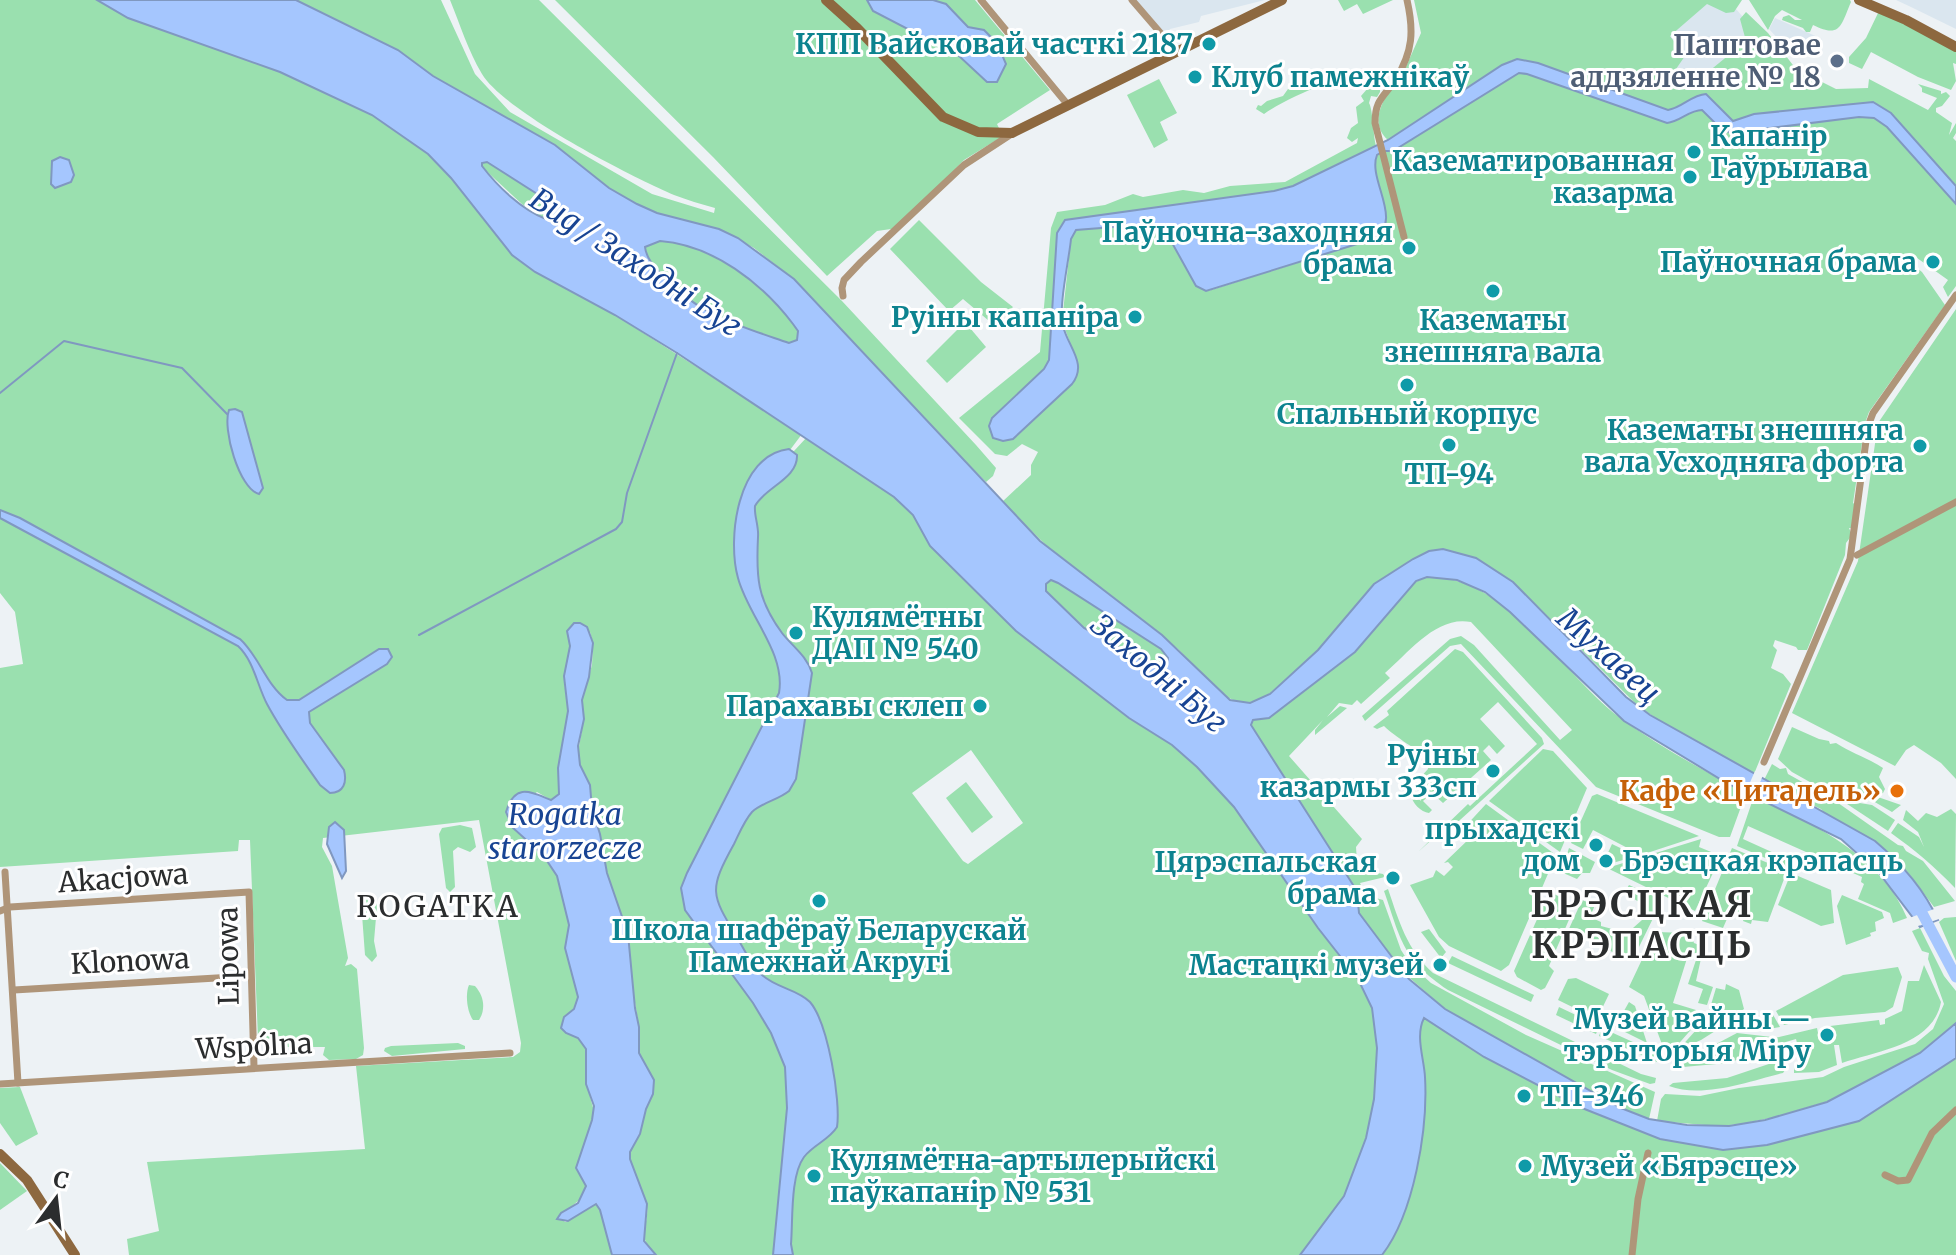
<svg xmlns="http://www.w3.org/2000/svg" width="1956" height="1255" font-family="Merriweather,serif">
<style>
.built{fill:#dae6ef}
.green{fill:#9ae0af;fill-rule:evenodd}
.water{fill:#a5c6fe;stroke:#8098c0;stroke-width:2;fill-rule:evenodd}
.pier{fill:#edf2f5}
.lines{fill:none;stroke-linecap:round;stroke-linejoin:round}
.stream{stroke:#8098c0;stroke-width:2}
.river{stroke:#a5c6fe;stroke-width:11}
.street{stroke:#af9579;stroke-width:7}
.secondary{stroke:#8d683f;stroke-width:10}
.culture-dot{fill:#0f9aa8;stroke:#fff;stroke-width:3}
.service-dot{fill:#5c6f8a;stroke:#fff;stroke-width:3}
.food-dot{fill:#e8710a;stroke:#fff;stroke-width:3}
.labels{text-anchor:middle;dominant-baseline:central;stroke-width:6;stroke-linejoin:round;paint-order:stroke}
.culture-label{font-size:28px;font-weight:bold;fill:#0d838f;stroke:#fff;text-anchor:end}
.service-label{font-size:28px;font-weight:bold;fill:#4e5e75;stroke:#fff;text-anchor:end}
.food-label{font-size:28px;font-weight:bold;fill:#c56008;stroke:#fff;text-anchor:end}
.street-label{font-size:28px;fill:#2b2d2e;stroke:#fff}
.water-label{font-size:30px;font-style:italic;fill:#184493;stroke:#fff}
.neighbourhood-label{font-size:30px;letter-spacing:2px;fill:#2b2d2e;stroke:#fff}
.district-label{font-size:36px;font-weight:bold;letter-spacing:2px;fill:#2b2d2e;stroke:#fff}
</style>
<rect width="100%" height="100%" fill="#edf2f5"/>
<g class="built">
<polygon points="1132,0 1265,0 1201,16 1199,22 1170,29 1166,35"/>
<polygon points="1677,0 1730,2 1748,23 1775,89 1722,98 1698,73 1675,90 1658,86"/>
<polygon points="1896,0 1956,0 1956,29 1911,7"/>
<polygon points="1775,18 1822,39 1818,47 1802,53 1780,41 1769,29"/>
</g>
<g class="green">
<path d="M0 0H97L128 18 280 72 372 115 428 154 451 178 512 255 535 272 615 315 802 434 790 450 794 451 807 437 894 497 913 515 930 546 1016 631 1129 718 1172 745 1197 767 1234 807 1318 928 1358 979 1372 1008 1377 1048 1374 1099 1366 1139 1344 1196 1300 1255H656C633 1235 652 1224 646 1201 642 1187 633 1174 630 1159V1152L640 1134 646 1109 653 1094 654 1080 639 1053 638 1021 630 971 628 934 607 873 600 834 592 809 590 785 580 765 578 752 584 719 582 700 592 665 593 643 590 632 567 631 570 646 564 681 568 711 558 768 559 794 551 800 537 792 507 817 513 828 549 862 557 876 569 925 565 948 578 997 574 1009 562 1021 566 1033 578 1038 586 1049 588 1060 585 1079 594 1111 580 1176C598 1191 571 1207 559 1215L565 1222 568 1221 596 1204 600 1210 612 1255H129L127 1239 159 1231 147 1162 365 1149 356 1066 513 1057 520 1052 521 1043 479 820 323 838 322 847 332 866 348 958 345 966 351 964 357 969 364 1048 363 1055 356 1059 329 1060 323 1055 325 1047H287L286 1038 258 1039 250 840H239L238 851 0 867V668L23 664 15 612 0 593ZM971 750 1023 823 968 864 963 861 912 793Z"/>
<path d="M296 0H441L475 74 510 112 652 194 714 213 715 208C701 204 687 200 674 195 630 176 505 112 482 74 468 51 460 24 450 0H539L842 301 976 445 996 468 993 476 986 482 933 429 794 279 754 248 719 229 657 213 637 204 609 188 555 145 433 76 398 50Z"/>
<polygon points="555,0 975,0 1050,90 997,124 1003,136 964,160 898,228 877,231 827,276 713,157"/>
<polygon points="1338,0 1393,0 1363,14 1357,4 1344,11"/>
<path d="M1414 0H1742L1734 12 1726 13 1707 4 1670 36 1685 56 1676 69 1685 79 1708 72 1746 41 1740 19 1746 12 1768 33 1796 69 1836 89 1868 88 1869 79 1928 110 1937 98 1922 92V88L1918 84 1941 91V94L1946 92 1950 96 1942 106 1936 108V112L1952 123 1949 135 1956 123V133L1953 138 1956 141V186L1891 113 1873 102 1733 121 1725 116 1717 104 1702 94 1676 108 1668 110 1538 63 1512 60 1388 140C1369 123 1382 102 1393 85L1396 89 1421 33Z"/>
<path d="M1749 0H1850L1851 2C1841 25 1841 39 1813 25L1810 32H1806L1803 28 1782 20 1783 17 1789 15 1795 20H1802L1782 10 1775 16 1768 30Z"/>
<polygon points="1879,11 1956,51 1956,64 1953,63 1956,81 1951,90 1918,77 1871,52 1862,69 1849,63 1849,57 1866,38"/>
<path d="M1519 73H1527L1667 123C1680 122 1689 110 1702 110L1720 128 1731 133 1859 117 1874 118 1887 127 1956 204V286L1948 297 1943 287 1948 280 1910 253 1906 259 1922 272 1945 305 1869 412 1865 423 1853 503 1856 505 1853 528H1849L1852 535 1846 543 1845 555 1807 650H1798L1796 647 1775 640 1773 646 1777 650 1771 668 1783 674 1791 684 1754 774 1675 731 1638 706 1513 582 1476 558 1443 549 1374 584 1318 650 1294 673 1264 698 1243 704 1224 696 1178 649 1053 552 1002 502 1031 475V465L1038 452 1022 444 1007 456 995 454 959 418 1040 352 1051 228 1057 212 1105 205 1133 194 1143 197 1183 190 1204 193 1230 186 1285 182 1357 143 1358 138 1352 142 1347 138 1351 128 1358 123 1356 107 1364 101 1361 96 1375 80 1380 83V92L1377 97 1371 96 1369 103C1373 110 1373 134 1376 146L1293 186 1274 191 1065 220 1057 233 1051 355 1013 439 1072 384 1078 364 1062 321 1071 239 1076 230 1152 224 1160 226 1208 291 1373 239C1405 221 1367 180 1377 155L1384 151H1393Z"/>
<path d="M1318 78 1322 85C1304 92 1281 102 1264 114L1256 109 1258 105 1261 106 1267 101 1283 96 1288 89Z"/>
<polygon points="1159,79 1177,113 1160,122 1168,140 1154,148 1127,95"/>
<path d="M485 161C501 167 542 191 550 205 553 210 552 211 551 217L543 218 523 205 483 168 481 164Z"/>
<polygon points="919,220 981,282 1013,307 995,326 963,299 949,311 890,249"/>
<path d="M660 241C713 245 762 283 793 324L798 331 797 340 789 343C740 326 695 314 660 273 653 264 646 257 645 247Z"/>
<polygon points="1956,309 1956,779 1941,763 1914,745 1906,750 1895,766 1792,713 1858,561 1878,423"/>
<polygon points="965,322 986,347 947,383 926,361"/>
<path d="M1427 577C1507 575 1561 673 1619 717 1658 746 1703 770 1746 793L1730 837H1719L1596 787 1461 644 1450 646 1365 721 1362 716 1450 639 1461 636 1474 645 1560 740 1572 730 1471 622C1437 615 1409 652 1385 673L1390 678 1361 704 1357 700 1352 705 1339 703 1327 717 1340 706 1347 708 1315 735V730L1323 720 1289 756 1362 839 1356 847 1357 862 1367 871 1383 874 1385 877 1360 883 1366 896 1358 898 1356 889 1253 731 1251 723 1255 719H1266L1355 652 1411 584Z"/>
<polygon points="1051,580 1058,583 1161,649 1168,658 1167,663 1158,667 1150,665 1084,628 1046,591 1046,584"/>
<path d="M1455 649 1463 652 1542 738 1544 744 1439 839 1436 836 1418 852 1468 804 1470 806 1537 744 1498 702 1480 719 1505 746 1497 754 1489 745 1483 751 1491 760 1443 803 1432 793 1423 801 1432 810 1429 813C1421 812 1412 803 1411 795H1415L1421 801 1420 795 1423 789 1419 779 1428 769 1425 754C1418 752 1388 731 1384 726L1377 729 1373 727 1389 715 1387 711Z"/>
<path d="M1792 727 1819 739 1829 741 1830 744 1836 743C1851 753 1866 757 1883 768L1879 777 1885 789 1883 793 1875 796 1901 805 1892 812 1873 801 1833 795 1792 772 1778 759Z"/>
<polygon points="1543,749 1553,751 1587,788 1560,852 1489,801"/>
<path d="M1772 764 1780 769 1786 768 1788 774 1831 798 1898 845 1903 846 1906 851 1923 861 1955 901 1934 907C1909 873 1896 853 1858 832 1846 826 1845 820 1831 821L1821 809 1802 800 1799 801 1764 780Z"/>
<polygon points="966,782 993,817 972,833 946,798"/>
<polygon points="1597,794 1699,836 1641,855 1593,830 1583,849 1571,843 1592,796"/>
<path d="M1754 796C1811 822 1882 856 1907 918L1893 923 1890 913 1858 899 1864 884 1861 882 1862 877 1748 826 1743 839 1794 862 1791 869 1737 846Z"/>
<polygon points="1841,800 1872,805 1895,820 1888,831"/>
<polygon points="1486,804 1556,855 1509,965 1501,971 1449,946 1439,937 1410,885 1433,877 1436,870 1444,876 1453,867 1448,862 1444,863 1470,838 1462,830"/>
<path d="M1951 809 1956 814 1955 888C1934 866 1916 851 1891 833L1898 823 1919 837 1924 847 1918 832 1903 820 1906 810 1918 821 1926 813 1937 817Z"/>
<polygon points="460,825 472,828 476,847 470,852 458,847 453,851 455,887 450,892 446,888 439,834 442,828"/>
<polygon points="1701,839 1699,847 1721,856 1695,911 1607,868"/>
<polygon points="1612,844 1637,856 1602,866"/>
<polygon points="1569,848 1595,862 1590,873 1582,873 1577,879 1561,872"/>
<polygon points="1732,848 1787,871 1768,922 1752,920 1751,924 1743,921 1744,917 1730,912 1723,928 1702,921"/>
<polygon points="1791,873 1831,890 1834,923 1821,926 1778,905"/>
<polygon points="1629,885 1662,900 1638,949 1621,956 1568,931 1582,900 1595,905 1590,917 1601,922 1601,926 1631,934 1633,928 1642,920 1641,910 1645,905 1632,898 1634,894 1626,890"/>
<path d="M1388 889C1399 921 1407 950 1433 973L1641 1074 1656 1078 1655 1083 1650 1084 1612 1070 1448 990C1402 959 1401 940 1384 891Z"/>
<polygon points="364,892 374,896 377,906 374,941 377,956 372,962 365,955 361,901"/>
<polygon points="1552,893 1566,900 1564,910 1571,915 1549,966 1554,971 1545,988 1541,990 1517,977 1514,971 1547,897"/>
<polygon points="1842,895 1882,912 1884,918 1875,922 1876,931 1870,933 1871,936 1846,945 1837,906"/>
<polygon points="1376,898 1383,900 1401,950 1410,964 1431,983 1526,1035 1655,1092 1649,1119 1621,1108 1582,1087 1445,1009 1403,972 1359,913 1357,905"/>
<polygon points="1956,917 1956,961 1939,922 1944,918"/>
<polygon points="1920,928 1944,976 1956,991 1956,1023 1928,1049 1832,1100 1775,1117 1741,1124 1717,1126 1657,1121 1661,1099 1665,1094 1700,1096 1739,1088 1823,1077 1844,1067 1915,1044 1933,1029 1944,1004 1928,959 1929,953 1922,951 1912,931"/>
<polygon points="1429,929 1446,952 1441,958 1421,932"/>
<polygon points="1655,932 1690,933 1694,943 1707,948 1705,955 1702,954 1696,981 1713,987 1707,1005 1698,1003 1703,989 1688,984 1698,954 1689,952 1673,1003 1696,1010 1695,1013 1703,1016 1674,1049 1663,1047 1644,996 1629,987"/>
<polygon points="1452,956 1534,995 1531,1002 1448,963"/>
<path d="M1924 965 1941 1002C1933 1045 1877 1051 1842 1063L1839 1045H1834L1837 1065 1819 1072 1794 1073V1067L1802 1063 1796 1039 1779 1044 1775 1038 1817 1028 1818 1033 1823 1031 1822 1027 1879 1020 1880 1025 1885 1024V1019L1902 1011 1908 981H1919Z"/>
<polygon points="1898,967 1902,977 1893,1007 1885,1012 1815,1018 1784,1025 1776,1011 1843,975"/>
<polygon points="1576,978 1609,994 1597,1019 1558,1000 1568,979"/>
<polygon points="1726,984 1739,990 1744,1009 1738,1013 1739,1016 1701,1040 1678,1050 1707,1018 1716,988 1725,990"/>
<path d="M469 985 475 986C484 996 486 1009 479 1020H473C467 1012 465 994 469 985Z"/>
<polygon points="1629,1002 1635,1006 1647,1043 1615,1027"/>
<polygon points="1559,1007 1599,1026 1596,1034 1556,1015"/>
<polygon points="1772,1013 1780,1027 1763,1030 1744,1028"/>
<path d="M1424 1018 1484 1057 1582 1108 1660 1139 1723 1150 1767 1145 1859 1121 1956 1058V1255H1382C1414 1214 1428 1129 1425 1077 1424 1058 1415 1036 1424 1018Z"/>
<polygon points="1602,1028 1655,1052 1657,1062 1599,1036"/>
<polygon points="1737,1033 1772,1037 1775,1047 1728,1063 1683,1067 1684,1061"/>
<polygon points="458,1043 465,1046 465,1049 392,1056 384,1051 385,1048 391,1046"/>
<path d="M1781 1060 1785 1070 1783 1073C1750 1081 1702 1099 1669 1086L1673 1083 1727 1078Z"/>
<polygon points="20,1087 38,1134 16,1146 0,1123 0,1088"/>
<polygon points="0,1163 27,1191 0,1210"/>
</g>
<g class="water">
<path d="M97 0H296L398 50 433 76 555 145 609 188 637 204 657 213 719 229 738 238 794 279 1040 541 1162 635 1230 700 1250 703 1270 694 1318 650 1374 584 1413 559 1429 551 1443 549 1476 558 1513 582 1626 697 1650 715 1875 841C1901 863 1924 889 1938 920L1920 927 1879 873 1841 839 1725 782 1624 721 1510 612 1485 592 1457 580 1427 577 1416 581 1355 652 1269 718 1253 720 1251 725 1357 891 1359 913 1398 965 1409 979 1445 1009 1621 1108 1649 1119 1687 1125 1729 1126 1765 1120 1827 1102 1920 1053 1956 1023V1058L1859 1121 1767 1145 1723 1150 1660 1139 1582 1108 1484 1057 1424 1018C1415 1036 1424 1058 1425 1077 1428 1129 1414 1214 1382 1255H1300L1344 1196 1366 1138 1374 1099 1377 1048 1372 1008 1358 979 1318 928 1234 807 1197 767 1172 745 1129 718 1016 631 930 546 913 515 894 497 677 353 615 315 535 272 512 255 451 178 428 154 372 115 280 72 128 18ZM487 162 545 199 551 206V217L546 219C522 210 498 187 482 166V163ZM660 241C713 245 762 283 793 324L798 331 797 340 789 343C740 326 695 314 660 273 653 265 646 257 645 247ZM1051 580 1058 583 1161 649 1168 658 1167 663 1158 667 1151 665 1084 628 1046 591V584Z"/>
<polygon points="867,0 933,0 946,4 968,27 984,30 997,43 1006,64 997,82 987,82 958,55 873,11"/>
<path d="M1517 59 1538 63 1668 110C1682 108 1691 95 1706 94L1733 121 1754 114 1873 102 1891 113 1956 186V204L1887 127 1874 118 1859 117 1731 133 1720 128 1702 110C1689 110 1680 122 1667 123L1527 74 1519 73 1393 151H1384L1377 155C1367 180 1405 221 1373 239L1206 291 1196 286 1166 232 1160 226 1152 224 1076 230 1071 239C1069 260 1058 308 1063 326 1068 347 1088 364 1072 384L1013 439 1003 441 993 438 989 426 992 418 1044 369 1049 360 1057 233 1065 220 1274 191 1293 186 1388 140 1502 65Z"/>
<polygon points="60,157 69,160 74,175 71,182 55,188 51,184 52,161"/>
<path d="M235 409 242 412 263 488 259 494C239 489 222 428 229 410Z"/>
<path d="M789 449 797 455C798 479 765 487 755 506 754 516 759 526 758 537 756 577 757 599 782 633 792 646 807 656 812 673L796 779 789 791C778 800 763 802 752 812 744 821 739 834 734 844 708 891 711 894 738 939 745 951 752 966 762 975 776 988 797 989 810 1002 828 1023 841 1101 837 1127 829 1140 813 1145 804 1157 790 1176 793 1221 791 1244L793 1255H773L787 1108 785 1067 771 1033 753 1003 685 910 681 888 687 873 779 693C786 653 748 616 738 578 727 539 737 455 789 449Z"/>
<path d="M0 510 20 518 240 639C259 656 266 685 287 700H299L379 649H388L392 657 387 664 309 712 310 723 344 770C347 782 344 793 330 793L320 785C301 758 282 732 267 704 257 685 254 661 238 646L0 518Z"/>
<path d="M574 623H580L587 627 593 643 589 677 582 700 584 719 578 746 580 765 590 785 592 809 600 834 607 873 628 934 635 1008 639 1027V1053L654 1080 653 1094 646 1109 640 1134 630 1152V1159L647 1204 644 1241 656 1255H612L600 1210 596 1204 568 1221 557 1219 561 1213 578 1203 586 1186 576 1168 592 1120 594 1106 586 1084V1049L578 1038 566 1033 561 1028 564 1017 574 1009 578 997 565 948 569 925 557 876 543 855 513 828 506 812C515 782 531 792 551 800L559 794 558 768 568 711 564 676 570 646 567 631Z"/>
<polygon points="335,822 344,830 346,871 342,878 327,844 329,827"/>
</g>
<g class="pier">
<polygon points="1755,771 1763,775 1753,800 1744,796"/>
<polygon points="1937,908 1942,918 1915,927 1909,918"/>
</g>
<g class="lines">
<g class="stream">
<polyline points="0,393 64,341 182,368 227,414"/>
<polyline points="419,635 616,529 622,522 627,493 677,353"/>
</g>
<polyline class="river" points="1921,911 1956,977"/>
<g class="street">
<polyline points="981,0 1068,105"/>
<polyline points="1132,0 1176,51"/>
<path d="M1404 237 1375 123C1375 99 1384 97 1396 79 1413 51 1414 31 1407 0"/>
<polyline points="843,296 842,288 844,280 861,262 964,165 1013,133"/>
<polyline points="1857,555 1956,502"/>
<polyline points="1764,762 1850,559 1868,426 1873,413 1956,295"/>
<polyline points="5,872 18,1083"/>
<polyline points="0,911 10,907 249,892 254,1067"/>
<polyline points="14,990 250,976"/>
<polyline points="0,1084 510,1053"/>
<polyline points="1885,1175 1898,1181 1908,1180 1932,1133 1956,1110"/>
<polyline points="1632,1255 1638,1199 1648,1153"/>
</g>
<g class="secondary">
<polyline points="826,0 857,28 943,117 978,132 1012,133 1282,0"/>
<polyline points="1859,0 1906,20 1956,47"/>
<polyline points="0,1154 27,1180 75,1255"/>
</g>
</g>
<g class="culture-dot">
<circle cx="1209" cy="44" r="8"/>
<circle cx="1195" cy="77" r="8"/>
<circle cx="1694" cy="152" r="8"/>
<circle cx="1690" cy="177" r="8"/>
<circle cx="1409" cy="248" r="8"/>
<circle cx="1933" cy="262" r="8"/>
<circle cx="1493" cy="291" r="8"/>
<circle cx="1135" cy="317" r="8"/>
<circle cx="1407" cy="385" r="8"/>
<circle cx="1449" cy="445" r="8"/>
<circle cx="1920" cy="446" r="8"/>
<circle cx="796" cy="633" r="8"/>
<circle cx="980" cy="706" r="8"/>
<circle cx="1493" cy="771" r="8"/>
<circle cx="1596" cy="845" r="8"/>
<circle cx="1606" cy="861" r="8"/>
<circle cx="1393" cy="878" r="8"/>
<circle cx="819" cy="901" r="8"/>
<circle cx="1440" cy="965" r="8"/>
<circle cx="1827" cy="1035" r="8"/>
<circle cx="1524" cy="1096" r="8"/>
<circle cx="1525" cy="1166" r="8"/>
<circle cx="814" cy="1176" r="8"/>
</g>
<circle class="service-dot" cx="1837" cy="61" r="8"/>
<circle class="food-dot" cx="1897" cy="791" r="8"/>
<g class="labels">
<g class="culture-label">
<text x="1193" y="44">КПП Вайсковай часткі 2187</text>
<text x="1211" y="77" text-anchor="start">Клуб памежнікаў</text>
<text x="1710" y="136" text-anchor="start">Капанір<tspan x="1710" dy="32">Гаўрылава</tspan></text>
<text x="1674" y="161">Казематированная<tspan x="1674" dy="32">казарма</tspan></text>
<text x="1393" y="232">Паўночна-заходняя<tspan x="1393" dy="32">брама</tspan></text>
<text x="1917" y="262">Паўночная брама</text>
<text x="1119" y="317">Руіны капаніра</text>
<text x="1493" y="320" text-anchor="middle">Казематы<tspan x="1493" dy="32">знешняга вала</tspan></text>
<text x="1407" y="414" text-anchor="middle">Спальный корпус</text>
<text x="1904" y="430">Казематы знешняга<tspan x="1904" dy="32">вала Усходняга форта</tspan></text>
<text x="1449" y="474" text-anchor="middle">ТП-94</text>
<text x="812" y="617" text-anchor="start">Кулямётны<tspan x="812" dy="32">ДАП № 540</tspan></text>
<text x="964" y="706">Парахавы склеп</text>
<text x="1477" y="755">Руіны<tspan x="1477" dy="32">казармы 333сп</tspan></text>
<text x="1580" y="829">прыхадскі<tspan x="1580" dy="32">дом</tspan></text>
<text x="1622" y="861" text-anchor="start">Брэсцкая крэпасць</text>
<text x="1377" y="862">Цярэспальская<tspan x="1377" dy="32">брама</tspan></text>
<text x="819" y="930" text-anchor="middle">Школа шафёраў Беларускай<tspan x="819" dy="32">Памежнай Акругі</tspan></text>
<text x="1424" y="965">Мастацкі музей</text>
<text x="1811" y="1019">Музей вайны —<tspan x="1811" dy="32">тэрыторыя Міру</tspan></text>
<text x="1540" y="1096" text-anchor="start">ТП-346</text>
<text x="830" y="1160" text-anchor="start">Кулямётна-артылерыйскі<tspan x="830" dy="32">паўкапанір № 531</tspan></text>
<text x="1541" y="1166" text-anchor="start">Музей «Бярэсце»</text>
</g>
<g class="service-label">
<text x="1821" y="45">Паштовае<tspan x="1821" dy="32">аддзяленне № 18</tspan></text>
</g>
<g class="food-label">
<text x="1881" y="791">Кафе «Цитадель»</text>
</g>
<g class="street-label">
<text transform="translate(123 878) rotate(-4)">Akacjowa</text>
<text transform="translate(228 956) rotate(-91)">Lipowa</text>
<text transform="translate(130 961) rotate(-3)">Klonowa</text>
<text transform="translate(254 1046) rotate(-3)">Wspólna</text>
</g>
<g class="water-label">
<text transform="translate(636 262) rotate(33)">Bug / Заходні Буг</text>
<text transform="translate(1609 655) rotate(42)">Мухавец</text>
<text transform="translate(1159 673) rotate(40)">Заходні Буг</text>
<text x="565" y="814">Rogatka<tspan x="565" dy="34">starorzecze</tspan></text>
</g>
<g class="neighbourhood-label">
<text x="438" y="906">ROGATKA</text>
</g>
<g class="district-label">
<text x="1642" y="904">БРЭСЦКАЯ<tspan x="1642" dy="41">КРЭПАСЦЬ</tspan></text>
</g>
</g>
<g transform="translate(56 1199) rotate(15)" stroke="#ffffff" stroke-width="6" paint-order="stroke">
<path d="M0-6L14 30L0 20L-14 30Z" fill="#2b2d2e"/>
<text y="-12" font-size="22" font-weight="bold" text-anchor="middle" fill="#2b2d2e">С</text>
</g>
</svg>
